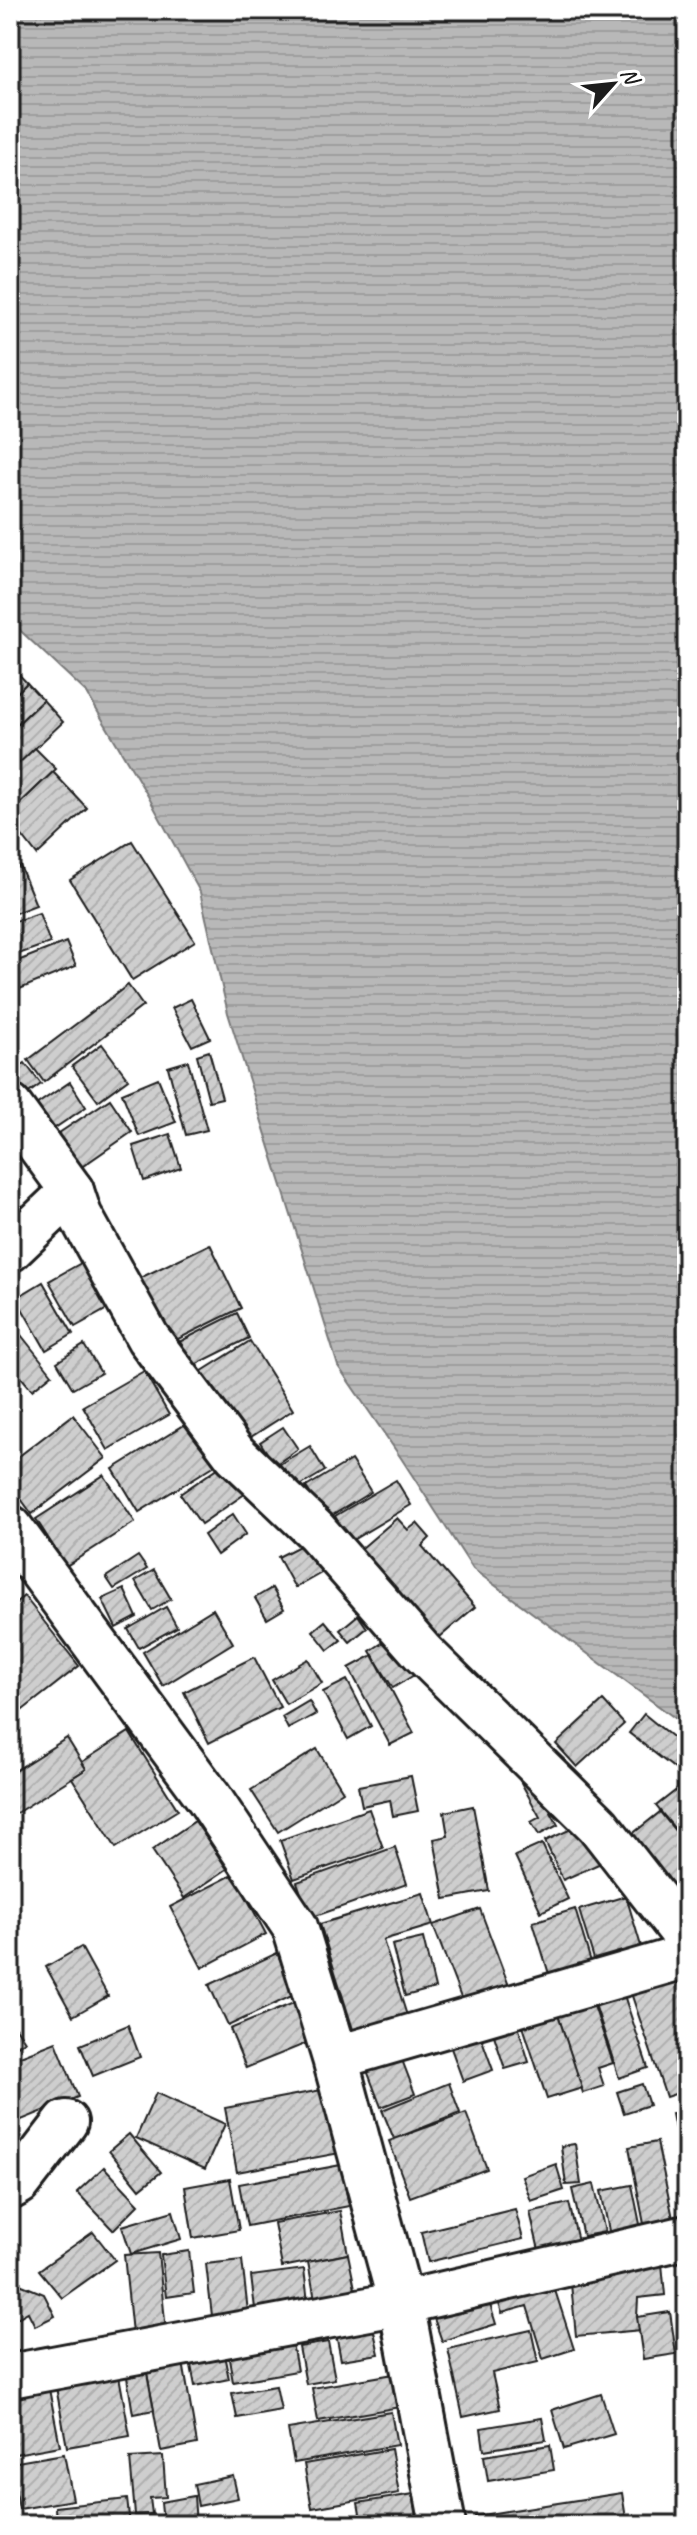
<svg xmlns="http://www.w3.org/2000/svg" width="697" height="2535" font-family="Caveat,sans-serif">
<style>
.water{fill:url(#water-rules);stroke:#7a7a7a;stroke-width:2}
.building{fill:url(#building-hatch);stroke:#1c1c1c;stroke-width:2}
.lines{fill:none;stroke-linecap:round;stroke-linejoin:round}
.street-casing{stroke:#1c1c1c;stroke-width:48}
.secondary-casing{stroke:#1c1c1c;stroke-width:50}
.street{stroke:#fff;stroke-width:42}
.secondary{stroke:#fff;stroke-width:44}
</style>
<defs>
<pattern id="water-rules" width="6" height="5" patternUnits="userSpaceOnUse" patternTransform="scale(2)"><rect width="6" height="5" fill="#b8b8b8"/><path d="M0 2.5h6" fill="none" stroke="#9e9e9e"/></pattern>
<pattern id="building-hatch" width="6" height="6" patternUnits="userSpaceOnUse" patternTransform="scale(2)"><rect width="6" height="6" fill="#cecece"/><path d="M-1 1l2-2M0 6l6-6M5 7l2-2" fill="none" stroke="#b0b0b0"/></pattern>
</defs>
<rect width="100%" height="100%" fill="#fff"/>
<filter id="ink" filterUnits="userSpaceOnUse"><feTurbulence type="fractalNoise" baseFrequency=".0125" numOctaves="2"/><feDisplacementMap in="SourceGraphic" scale="16" xChannelSelector="R" yChannelSelector="G"/><feConvolveMatrix kernelMatrix="1 2 1 2 8 2 1 2 1" color-interpolation-filters="sRGB"/></filter>
<g filter="url(#ink)">
<polygon class="water" points="10,10 687,10 687,1727 473,1569 401,1458 338,1366 228,1013 200,892 148,796 86,692 10,621"/>
<g class="building">
<polygon points="11,666 27,683 10,700 10,667"/>
<polygon points="27,683 43,700 10,731 10,700"/>
<polygon points="43,700 63,722 10,772 10,731"/>
<polygon points="35,748 56,769 10,813 10,772"/>
<polygon points="53,772 87,808 37,855 10,820 10,813"/>
<polygon points="132,841 195,941 132,980 70,880"/>
<polygon points="20,866 36,905 10,915 10,870"/>
<polygon points="39,913 50,943 10,957 10,923"/>
<polygon points="66,942 76,966 10,993 10,964"/>
<polygon points="128,985 143,1006 44,1082 28,1060"/>
<polygon points="191,999 210,1038 192,1046 172,1008"/>
<polygon points="102,1044 128,1079 98,1101 72,1066"/>
<polygon points="209,1051 222,1098 209,1101 197,1055"/>
<polygon points="188,1061 207,1130 186,1135 168,1067"/>
<polygon points="25,1063 41,1084 23,1097 10,1079 10,1075"/>
<polygon points="158,1078 176,1122 139,1136 122,1093"/>
<polygon points="70,1082 86,1107 46,1134 30,1109"/>
<polygon points="110,1099 132,1132 67,1177 44,1143"/>
<polygon points="170,1134 181,1168 144,1181 133,1146"/>
<polygon points="10,1194 27,1211 10,1229"/>
<polygon points="210,1244 241,1308 172,1342 140,1278"/>
<polygon points="81,1263 107,1309 75,1327 49,1281"/>
<polygon points="43,1282 73,1334 46,1350 16,1298"/>
<polygon points="237,1313 249,1338 183,1371 171,1346"/>
<polygon points="10,1321 52,1374 32,1390 10,1364"/>
<polygon points="250,1341 293,1410 243,1442 199,1373"/>
<polygon points="84,1345 101,1373 73,1389 57,1362"/>
<polygon points="144,1371 169,1415 108,1450 83,1406"/>
<polygon points="73,1415 106,1458 32,1514 10,1484 10,1463"/>
<polygon points="194,1419 220,1462 139,1512 113,1469"/>
<polygon points="283,1427 298,1449 275,1465 260,1442"/>
<polygon points="310,1446 325,1471 295,1489 280,1464"/>
<polygon points="351,1460 371,1492 326,1519 306,1487"/>
<polygon points="228,1461 249,1491 201,1524 180,1494"/>
<polygon points="104,1475 135,1522 66,1566 36,1519"/>
<polygon points="396,1480 411,1505 349,1542 335,1516"/>
<polygon points="233,1514 246,1534 217,1555 204,1535"/>
<polygon points="397,1518 408,1530 417,1523 430,1538 422,1546 475,1607 426,1649 348,1560"/>
<polygon points="315,1538 332,1567 295,1588 278,1557"/>
<polygon points="138,1556 147,1569 114,1589 106,1577"/>
<polygon points="154,1570 171,1599 152,1610 135,1581"/>
<polygon points="272,1588 284,1609 267,1619 255,1598"/>
<polygon points="124,1589 137,1617 116,1628 102,1599"/>
<polygon points="24,1596 79,1666 10,1720 10,1607"/>
<polygon points="166,1607 177,1627 139,1648 128,1629"/>
<polygon points="213,1609 233,1643 163,1686 143,1652"/>
<polygon points="358,1615 367,1628 350,1642 340,1630"/>
<polygon points="325,1621 341,1640 328,1650 313,1631"/>
<polygon points="396,1634 419,1672 393,1688 370,1651"/>
<polygon points="373,1655 414,1733 390,1745 349,1668"/>
<polygon points="254,1657 280,1707 209,1743 184,1692"/>
<polygon points="308,1659 322,1683 286,1704 272,1680"/>
<polygon points="347,1680 371,1726 348,1739 323,1692"/>
<polygon points="309,1701 316,1714 288,1729 282,1717"/>
<polygon points="603,1701 624,1724 577,1767 556,1744"/>
<polygon points="644,1714 687,1749 687,1762 679,1772 629,1733"/>
<polygon points="129,1732 178,1810 116,1848 72,1778 86,1769 82,1762"/>
<polygon points="67,1738 86,1769 10,1817 10,1774"/>
<polygon points="317,1749 343,1791 278,1832 251,1790"/>
<polygon points="535,1770 553,1802 547,1805 558,1825 539,1835 531,1822 540,1817 519,1779"/>
<polygon points="411,1776 418,1811 393,1816 390,1800 362,1806 358,1786"/>
<polygon points="679,1788 687,1799 687,1844 656,1806"/>
<polygon points="473,1806 489,1891 445,1899 434,1839 448,1836 444,1812"/>
<polygon points="369,1809 383,1848 294,1879 280,1840"/>
<polygon points="660,1812 687,1846 687,1924 621,1843"/>
<polygon points="195,1821 227,1869 184,1898 152,1850"/>
<polygon points="582,1824 601,1863 563,1880 545,1841"/>
<polygon points="542,1844 568,1899 541,1912 515,1856"/>
<polygon points="395,1847 407,1884 310,1918 297,1882"/>
<polygon points="234,1874 266,1934 202,1968 170,1907"/>
<polygon points="423,1893 433,1925 383,1940 409,2022 356,2039 320,1924"/>
<polygon points="626,1896 644,1956 597,1969 579,1910"/>
<polygon points="480,1909 509,1986 463,2003 433,1925"/>
<polygon points="575,1909 591,1962 549,1974 533,1922"/>
<polygon points="423,1938 435,1988 405,1996 392,1945"/>
<polygon points="81,1947 108,1996 73,2016 46,1967"/>
<polygon points="277,1953 296,1994 228,2026 209,1985"/>
<polygon points="687,1971 687,2090 666,2097 630,1990"/>
<polygon points="622,1989 648,2068 619,2078 593,1998"/>
<polygon points="590,1994 613,2063 598,2068 604,2086 583,2093 555,2006"/>
<polygon points="296,2002 312,2041 246,2068 230,2029"/>
<polygon points="555,2006 582,2088 547,2099 520,2017"/>
<polygon points="515,2016 529,2062 505,2069 490,2023"/>
<polygon points="10,2018 25,2041 10,2051"/>
<polygon points="128,2025 140,2057 93,2076 80,2045"/>
<polygon points="477,2026 493,2070 463,2081 447,2037"/>
<polygon points="56,2042 78,2097 19,2121 10,2098 10,2060"/>
<polygon points="399,2052 415,2094 381,2107 365,2065"/>
<polygon points="449,2083 460,2113 394,2139 382,2110"/>
<polygon points="642,2084 649,2105 624,2113 617,2092"/>
<polygon points="327,2089 340,2153 237,2172 225,2108"/>
<polygon points="156,2093 225,2124 205,2169 136,2138"/>
<polygon points="687,2112 687,2152 680,2153 672,2114"/>
<polygon points="466,2113 487,2169 410,2197 389,2141"/>
<polygon points="129,2134 161,2172 140,2189 109,2151"/>
<polygon points="657,2142 674,2223 645,2229 629,2147"/>
<polygon points="575,2144 581,2184 566,2185 561,2146"/>
<polygon points="556,2164 564,2190 531,2201 522,2176"/>
<polygon points="341,2165 349,2206 247,2226 239,2184"/>
<polygon points="104,2167 139,2204 113,2230 77,2192"/>
<polygon points="230,2179 239,2230 193,2238 185,2187"/>
<polygon points="594,2184 605,2232 583,2236 572,2189"/>
<polygon points="632,2185 641,2229 610,2236 601,2191"/>
<polygon points="569,2203 581,2254 542,2263 530,2212"/>
<polygon points="515,2209 523,2239 428,2262 421,2232"/>
<polygon points="173,2211 181,2239 131,2254 122,2226"/>
<polygon points="340,2211 348,2254 282,2267 274,2223"/>
<polygon points="93,2232 115,2260 62,2298 39,2270"/>
<polygon points="189,2251 194,2293 166,2297 161,2255"/>
<polygon points="158,2253 166,2330 132,2333 124,2255"/>
<polygon points="348,2254 358,2303 317,2310 308,2262"/>
<polygon points="242,2260 250,2329 214,2333 206,2264"/>
<polygon points="662,2264 665,2295 638,2298 637,2317 641,2330 576,2336 570,2273"/>
<polygon points="304,2269 310,2319 257,2325 251,2276"/>
<polygon points="10,2280 44,2294 55,2316 35,2326 28,2312 10,2322"/>
<polygon points="552,2281 574,2349 543,2359 527,2306 502,2313 497,2298"/>
<polygon points="487,2295 496,2324 442,2341 432,2313"/>
<polygon points="670,2312 676,2354 643,2359 637,2317"/>
<polygon points="373,2327 379,2354 341,2360 336,2334"/>
<polygon points="531,2330 538,2362 492,2373 500,2409 463,2417 448,2349"/>
<polygon points="291,2337 297,2371 233,2382 227,2348"/>
<polygon points="328,2342 335,2379 306,2384 299,2347"/>
<polygon points="223,2350 229,2379 195,2386 189,2355"/>
<polygon points="183,2362 197,2444 161,2451 146,2368"/>
<polygon points="146,2368 154,2410 133,2414 126,2371"/>
<polygon points="394,2374 400,2407 318,2421 312,2388"/>
<polygon points="119,2376 130,2436 67,2447 56,2387"/>
<polygon points="276,2386 281,2410 237,2418 232,2393"/>
<polygon points="49,2389 60,2446 15,2454 10,2427 10,2396"/>
<polygon points="601,2394 614,2434 564,2449 552,2410"/>
<polygon points="391,2412 397,2445 294,2463 288,2429"/>
<polygon points="542,2418 546,2440 484,2450 481,2428"/>
<polygon points="550,2445 554,2470 488,2481 484,2456"/>
<polygon points="391,2449 399,2493 312,2508 304,2464"/>
<polygon points="64,2454 73,2500 19,2509 11,2463"/>
<polygon points="163,2456 166,2497 150,2498 152,2514 135,2515 130,2458"/>
<polygon points="233,2476 238,2498 198,2506 194,2484"/>
<polygon points="622,2493 627,2525 477,2525 475,2516"/>
<polygon points="414,2494 419,2525 362,2525 358,2503"/>
<polygon points="194,2496 196,2525 163,2525 161,2502"/>
<polygon points="127,2499 130,2525 56,2525 55,2507"/>
</g>
<g class="lines">
<defs>
<g id="street">
<polyline points="10,1106 72,1191 80,1215 148,1338 235,1454 316,1531 423,1653 598,1825 687,1939"/>
<polyline points="10,1250 72,1191"/>
<polyline points="335,2058 670,1961 687,1952"/>
<polyline points="10,2188 19,2183 66,2122"/>
<polyline points="10,2376 401,2303 687,2237"/>
</g>
<polyline id="secondary" points="10,1528 209,1798 295,1927 335,2058 401,2303 443,2525"/>
</defs>
<use href="#street" class="street-casing"/>
<use href="#secondary" class="secondary-casing"/>
<use href="#street" class="street"/>
<use href="#secondary" class="secondary"/>
</g>
</g>
<rect width="697" height="2535" fill="none" stroke="#fff" stroke-width="40"/>
<rect x="20" y="20" width="657" height="2495" fill="none" stroke="#1c1c1c" stroke-width="3" filter="url(#ink)"/>
<g transform="translate(613 84) rotate(63)" stroke="#ffffff" stroke-width="6" paint-order="stroke">
<path d="M0-6L14 30L0 20L-14 30Z" fill="#1c1c1c"/>
<text y="-12" font-size="22" font-weight="bold" text-anchor="middle" fill="#1c1c1c">N</text>
</g>
</svg>
